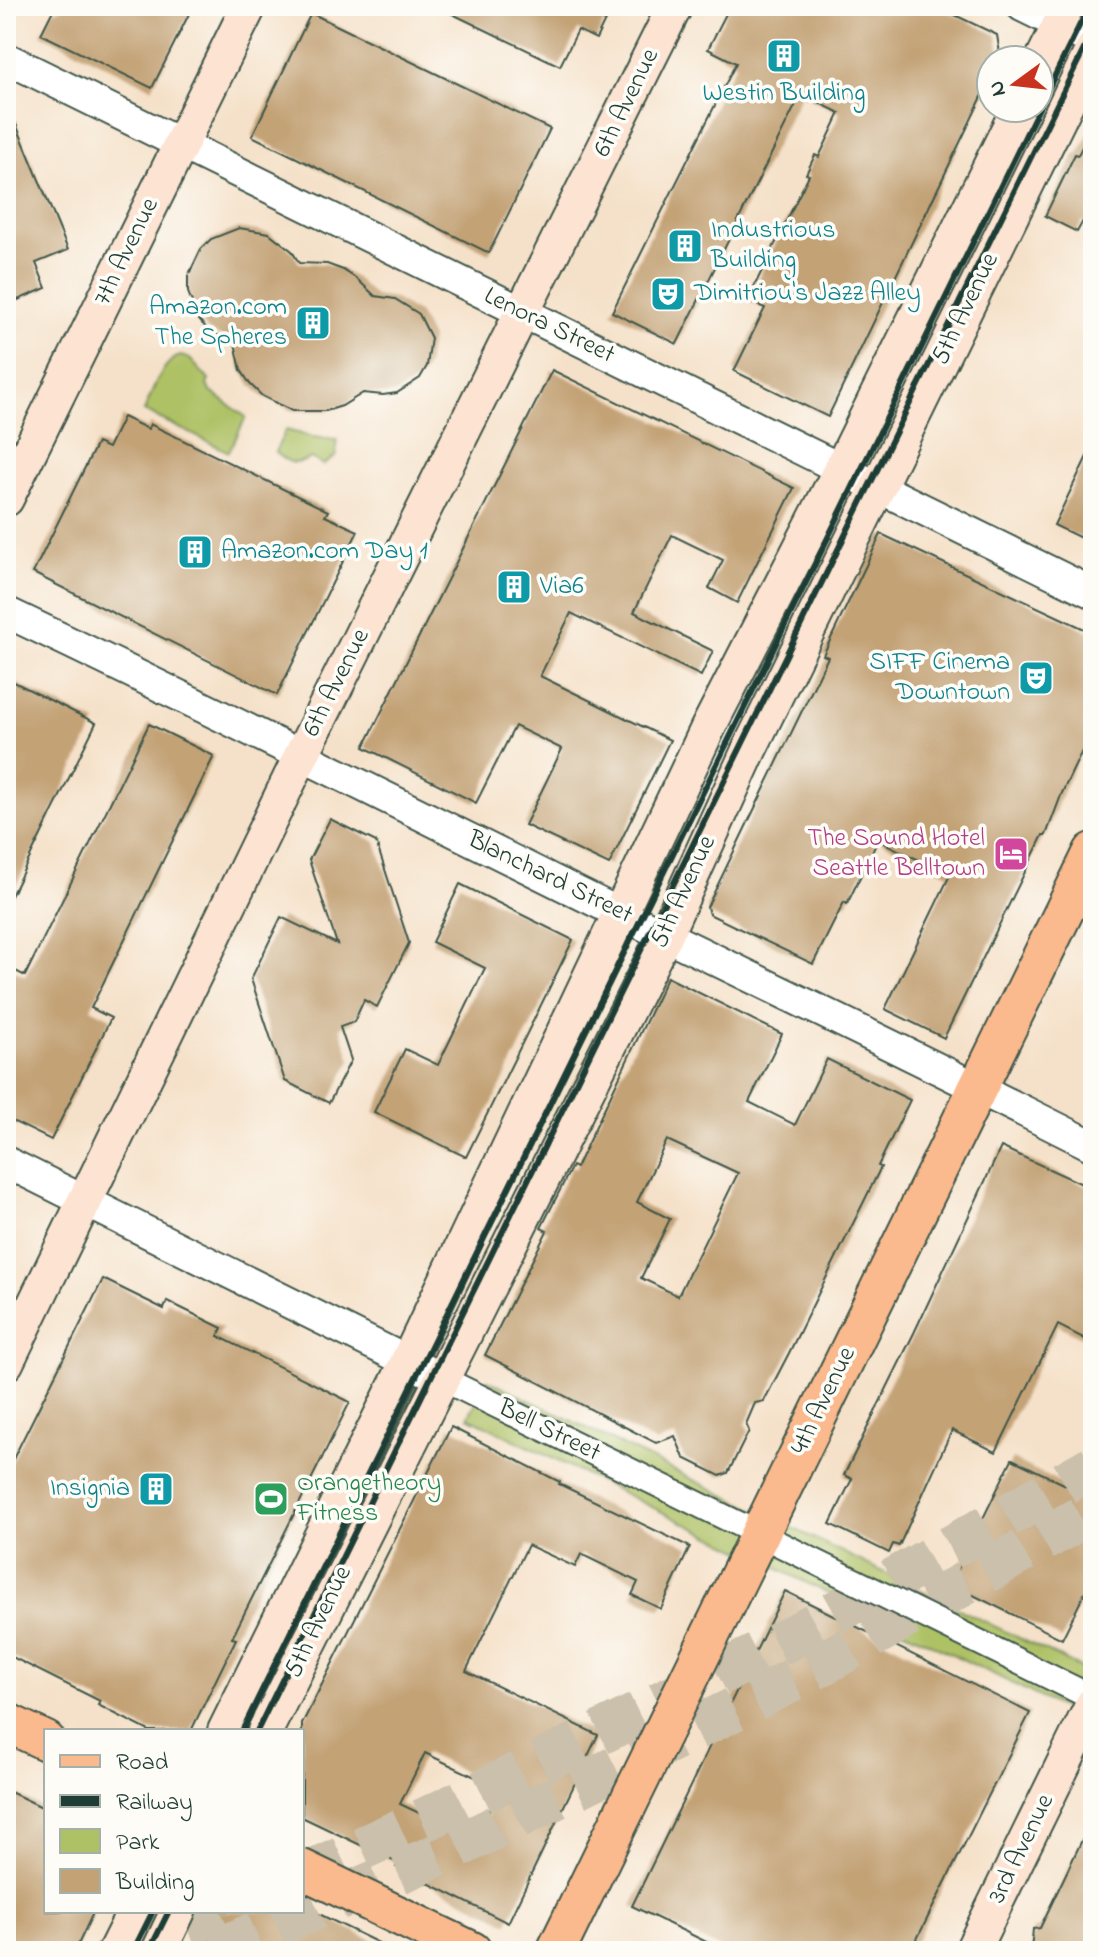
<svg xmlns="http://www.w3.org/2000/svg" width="1099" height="1957" font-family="'Indie Flower',sans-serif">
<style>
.green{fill:#aec165;stroke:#667f4c;stroke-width:2}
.building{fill:#c3a276;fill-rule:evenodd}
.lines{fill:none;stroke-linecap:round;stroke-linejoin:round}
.motorway-tunnel{stroke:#cac0ab;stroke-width:44;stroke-dasharray:44 22;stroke-linecap:butt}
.minor-casing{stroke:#3f564a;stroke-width:28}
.tertiary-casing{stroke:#3f564a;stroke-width:34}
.secondary-casing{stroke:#3f564a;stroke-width:38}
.primary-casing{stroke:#3f564a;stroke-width:42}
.minor{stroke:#fff;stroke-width:24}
.tertiary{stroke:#fff;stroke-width:30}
.secondary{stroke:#fde3d1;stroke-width:34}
.primary{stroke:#fbba8d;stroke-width:38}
.rail{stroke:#1f3d34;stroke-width:6}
.labels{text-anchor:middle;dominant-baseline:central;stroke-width:7;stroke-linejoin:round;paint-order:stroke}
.culture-label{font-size:26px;fill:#0d838f;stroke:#fdfcf7;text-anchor:start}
.street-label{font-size:26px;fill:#1f3d34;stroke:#fdfcf7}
.hotel-label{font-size:26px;fill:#b23c85;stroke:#fdfcf7;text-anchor:end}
.leisure-label{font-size:26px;fill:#27864d;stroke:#fdfcf7;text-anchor:start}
</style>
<rect width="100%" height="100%" fill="#fdfcf7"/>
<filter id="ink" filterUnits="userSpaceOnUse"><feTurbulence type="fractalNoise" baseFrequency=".0125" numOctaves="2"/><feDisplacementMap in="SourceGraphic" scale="16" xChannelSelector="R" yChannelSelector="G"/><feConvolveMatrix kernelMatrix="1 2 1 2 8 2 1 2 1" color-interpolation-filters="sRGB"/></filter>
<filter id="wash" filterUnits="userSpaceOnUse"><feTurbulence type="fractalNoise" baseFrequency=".006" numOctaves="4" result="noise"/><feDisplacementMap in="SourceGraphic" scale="32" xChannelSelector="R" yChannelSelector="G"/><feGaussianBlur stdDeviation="1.8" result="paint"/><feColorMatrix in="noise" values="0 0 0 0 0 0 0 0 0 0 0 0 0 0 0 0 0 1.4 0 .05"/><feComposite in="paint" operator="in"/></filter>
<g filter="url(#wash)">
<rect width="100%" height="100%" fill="#f5e1c9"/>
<g class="green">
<path d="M181 356 190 359 209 380 207 385 210 391 246 417 229 452 144 411C152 394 161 360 181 356Z"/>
<path d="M286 430 313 437 337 440 336 456 323 465 311 458C295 466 289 464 275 452Z"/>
<polygon points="488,1380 1093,1674 1093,1723 468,1417"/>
</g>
<g id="blocks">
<g class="building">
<polygon points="65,6 193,6 152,88 41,34 52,12"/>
<polygon points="436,6 612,6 596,39 578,30 560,66"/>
<polygon points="730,6 936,6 997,35 1001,60 991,60 991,78 828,417 734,371 765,308 747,301 809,175 806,174 815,155 819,157 840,113 801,94 677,344 612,312 736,63 708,49"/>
<polygon points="311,13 550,129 489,253 252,136"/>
<polygon points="6,100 68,250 36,263 46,288 6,305"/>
<polygon points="1093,125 1093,226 1083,221 1077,232 1045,216 1075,154 1078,155"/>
<polygon points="239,228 269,233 292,251 299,263 327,264 343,270 357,279 375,296 395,299 419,314 431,338 427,366 420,378 397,393 383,395 363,393 342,406 326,411 292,411 262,396 250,384 241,370 235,343 209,331 199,320 188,292 188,276 201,249 211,239"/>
<polygon points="552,370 794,488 737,603 709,588 723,560 672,535 634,612 713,651 701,676 571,613 540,676 670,740 609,865 525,825 562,749 515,726 476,803 364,747"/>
<polygon points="123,417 148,429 150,424 328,511 325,516 358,531 277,695 33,573 97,443 108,448"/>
<polygon points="1093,444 1093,544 1054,525"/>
<polygon points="881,534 1093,633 1093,728 1062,793 1046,835 1043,835 944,1038 885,1009 950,875 878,840 847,904 844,902 813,964 709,914 707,907 828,657 823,655"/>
<polygon points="6,678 96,723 6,906"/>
<polygon points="149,724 214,756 91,1008 111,1018 51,1140 6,1118 6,966 25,976"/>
<polygon points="330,819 376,842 409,943 377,1007 364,1000 354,1022 340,1027 351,1060 329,1103 285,1081 251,979 281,917 337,944 309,860"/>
<polygon points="460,884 573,940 466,1157 374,1112 405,1049 438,1065 485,968 432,942"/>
<path d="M667 977 782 1034 749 1102 795 1125 827 1059 910 1100 878 1166 881 1167 789 1353 764 1401 755 1403 746 1424 749 1431 728 1473 720 1476 684 1458 675 1436 656 1443 485 1355 547 1231 541 1228 572 1166 576 1168ZM667 1140 738 1173 678 1296 641 1278 670 1219 637 1202Z"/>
<polygon points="1001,1147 1093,1189 1093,1343 1058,1325 996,1452 952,1430 899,1546 893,1544 889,1553 830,1524 852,1479 844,1475 914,1333"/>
<polygon points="103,1279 164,1309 167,1301 222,1328 218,1336 350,1402 232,1638 236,1639 191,1731 149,1731 98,1705 100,1701 6,1654 6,1473"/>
<path d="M451 1427 560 1482 559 1484 690 1547 661 1609 632 1595 638 1582 581 1554 575 1567 528 1545 466 1671 598 1735 508 1923 396 1867 398 1863 302 1817V1724ZM425 1753 500 1789 476 1840 400 1804Z"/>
<polygon points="1012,1459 1093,1498 1093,1576 1062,1639 951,1584"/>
<polygon points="785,1591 1030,1713 911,1951 725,1951 632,1906"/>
<polygon points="6,1790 46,1809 46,1911 94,1911 75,1951 6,1951"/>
<polygon points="1093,1817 1093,1951 1031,1951 1033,1929 1040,1928"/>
<polygon points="209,1911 313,1911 395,1951 189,1951"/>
</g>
</g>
</g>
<g filter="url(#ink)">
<use href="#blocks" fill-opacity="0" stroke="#3f564a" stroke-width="2"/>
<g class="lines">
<g class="motorway-tunnel">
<polyline points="302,1876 445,1810 785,1641 1093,1467"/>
<polyline points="126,1951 221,1911"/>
<polyline points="216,1951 450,1850 797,1678 1093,1511"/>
</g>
<defs>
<polyline id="minor" points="441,1378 1093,1698"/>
<g id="tertiary">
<polyline points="1022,6 1093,41"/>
<polyline points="6,58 1093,593"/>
<path d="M6 612C213 710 418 814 623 915 780 991 937 1067 1093 1146"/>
<polyline points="6,1162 441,1378"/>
</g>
<g id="secondary">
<polyline points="1039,67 1069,6"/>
<polyline points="6,499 249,6"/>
<polyline points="6,1363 302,754 675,6"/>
<polyline points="225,1731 408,1361 708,728 841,469 1019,108"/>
<polyline points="265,1731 665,935 749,750 1093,49"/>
<polyline points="115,1951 135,1911"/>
<polyline points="159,1951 178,1911"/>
<polyline points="972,1951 1093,1704"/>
</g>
<g id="primary">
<polyline points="6,1722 46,1741"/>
<polyline points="302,1869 472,1951"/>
<polyline points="556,1951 1093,852"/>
</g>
</defs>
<use href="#minor" class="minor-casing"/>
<use href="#tertiary" class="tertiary-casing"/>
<use href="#secondary" class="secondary-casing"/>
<use href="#primary" class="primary-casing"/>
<use href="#minor" class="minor"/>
<use href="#tertiary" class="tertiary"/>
<use href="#secondary" class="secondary"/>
<use href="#primary" class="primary"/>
<g class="rail">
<polyline points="242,1731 1089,6"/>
<polyline points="257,1731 1093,31"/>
<polyline points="133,1951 153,1911"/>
<polyline points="149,1951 169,1911"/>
</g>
</g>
</g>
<defs>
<symbol id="building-square" viewBox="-11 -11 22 22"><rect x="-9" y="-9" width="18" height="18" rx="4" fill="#0f9aa8" stroke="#fdfcf7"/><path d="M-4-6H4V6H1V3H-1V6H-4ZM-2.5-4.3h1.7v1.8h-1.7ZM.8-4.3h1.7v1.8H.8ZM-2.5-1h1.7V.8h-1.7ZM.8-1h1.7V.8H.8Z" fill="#fff"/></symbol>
<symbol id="theatre-square" viewBox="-11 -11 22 22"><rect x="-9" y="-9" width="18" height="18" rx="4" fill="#0f9aa8" stroke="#fdfcf7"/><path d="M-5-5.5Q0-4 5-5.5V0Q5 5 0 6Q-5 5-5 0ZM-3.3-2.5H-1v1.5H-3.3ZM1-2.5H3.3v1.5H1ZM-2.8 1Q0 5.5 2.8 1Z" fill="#fff"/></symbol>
<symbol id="hotel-square" viewBox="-11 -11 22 22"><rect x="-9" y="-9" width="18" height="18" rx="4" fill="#d1479c" stroke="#fdfcf7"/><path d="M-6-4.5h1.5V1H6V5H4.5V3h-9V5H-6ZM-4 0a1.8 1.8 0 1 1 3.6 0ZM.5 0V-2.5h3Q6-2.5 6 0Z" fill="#fff"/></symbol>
<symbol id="stadium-square" viewBox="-11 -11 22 22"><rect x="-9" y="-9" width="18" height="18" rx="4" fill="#2e9e5b" stroke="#fdfcf7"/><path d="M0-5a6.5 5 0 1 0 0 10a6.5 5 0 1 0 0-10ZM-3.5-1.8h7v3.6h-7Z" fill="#fff"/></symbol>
</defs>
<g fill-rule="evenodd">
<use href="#building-square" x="764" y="36" width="40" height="40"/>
<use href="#building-square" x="665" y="226" width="40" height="40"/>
<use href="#theatre-square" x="648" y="274" width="40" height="40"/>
<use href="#building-square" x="293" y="303" width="40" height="40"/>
<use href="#building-square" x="175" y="532" width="40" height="40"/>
<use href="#building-square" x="494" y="567" width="40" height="40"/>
<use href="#theatre-square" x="1016" y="658" width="40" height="40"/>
<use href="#hotel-square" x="991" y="834" width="40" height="40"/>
<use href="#building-square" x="136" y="1469" width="40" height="40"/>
<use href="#stadium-square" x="251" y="1479" width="40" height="40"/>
</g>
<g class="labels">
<g class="culture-label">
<text x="784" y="94" text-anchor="middle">Westin Building</text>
<text x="711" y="231">Industrious<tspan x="711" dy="30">Building</tspan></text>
<text x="694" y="294">Dimitriou's Jazz Alley</text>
<text x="287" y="308" text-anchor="end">Amazon.com<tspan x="287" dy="30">The Spheres</tspan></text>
<text x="221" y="552">Amazon.com Day 1</text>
<text x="540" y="587">Via6</text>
<text x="1010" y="663" text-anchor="end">SIFF Cinema<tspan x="1010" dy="30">Downtown</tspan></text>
<text x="130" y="1489" text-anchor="end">Insignia</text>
</g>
<g class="street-label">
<text transform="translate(627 103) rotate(-64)">6th Avenue</text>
<text transform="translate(127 252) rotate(-64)">7th Avenue</text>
<text transform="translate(966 309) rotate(-64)">5th Avenue</text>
<text transform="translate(549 326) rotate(26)">Lenora Street</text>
<text transform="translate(337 683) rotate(-63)">6th Avenue</text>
<text transform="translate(550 878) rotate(26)">Blanchard Street</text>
<text transform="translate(684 892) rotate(-65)">5th Avenue</text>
<text transform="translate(824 1401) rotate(-64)">4th Avenue</text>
<text transform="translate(549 1431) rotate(26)">Bell Street</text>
<text transform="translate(319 1622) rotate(-64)">5th Avenue</text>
<text transform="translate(1022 1849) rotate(-64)">3rd Avenue</text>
</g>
<g class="hotel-label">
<text x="985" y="839">The Sound Hotel<tspan x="985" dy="30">Seattle Belltown</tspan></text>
</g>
<g class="leisure-label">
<text x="297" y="1484">Orangetheory<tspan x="297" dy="30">Fitness</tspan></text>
</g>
</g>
<rect width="1099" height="1957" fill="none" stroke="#fdfcf7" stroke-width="32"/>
<rect x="44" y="1729" width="260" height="184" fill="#fdfcf7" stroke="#a4b0a9" stroke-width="2"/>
<rect x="60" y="1755" width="40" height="12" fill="#fbba8d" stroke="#a4b0a9" stroke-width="2"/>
<text x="116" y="1769" font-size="24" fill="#1f3d34">Road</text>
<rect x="60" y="1795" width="40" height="12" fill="#1f3d34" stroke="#a4b0a9" stroke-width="2"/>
<text x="116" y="1809" font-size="24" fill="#1f3d34">Railway</text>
<rect x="60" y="1829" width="40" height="24" fill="#aec165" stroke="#a4b0a9" stroke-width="2"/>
<text x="116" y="1849" font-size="24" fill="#1f3d34">Park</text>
<rect x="60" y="1869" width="40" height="24" fill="#c3a276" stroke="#a4b0a9" stroke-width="2"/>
<text x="116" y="1889" font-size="24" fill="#1f3d34">Building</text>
<g transform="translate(1015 84) rotate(255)"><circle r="38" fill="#fdfcf7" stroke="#a4b0a9" stroke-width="2"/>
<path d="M0-6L14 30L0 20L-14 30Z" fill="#c8321e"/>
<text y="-12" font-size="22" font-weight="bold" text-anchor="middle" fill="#1f3d34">N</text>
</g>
</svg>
